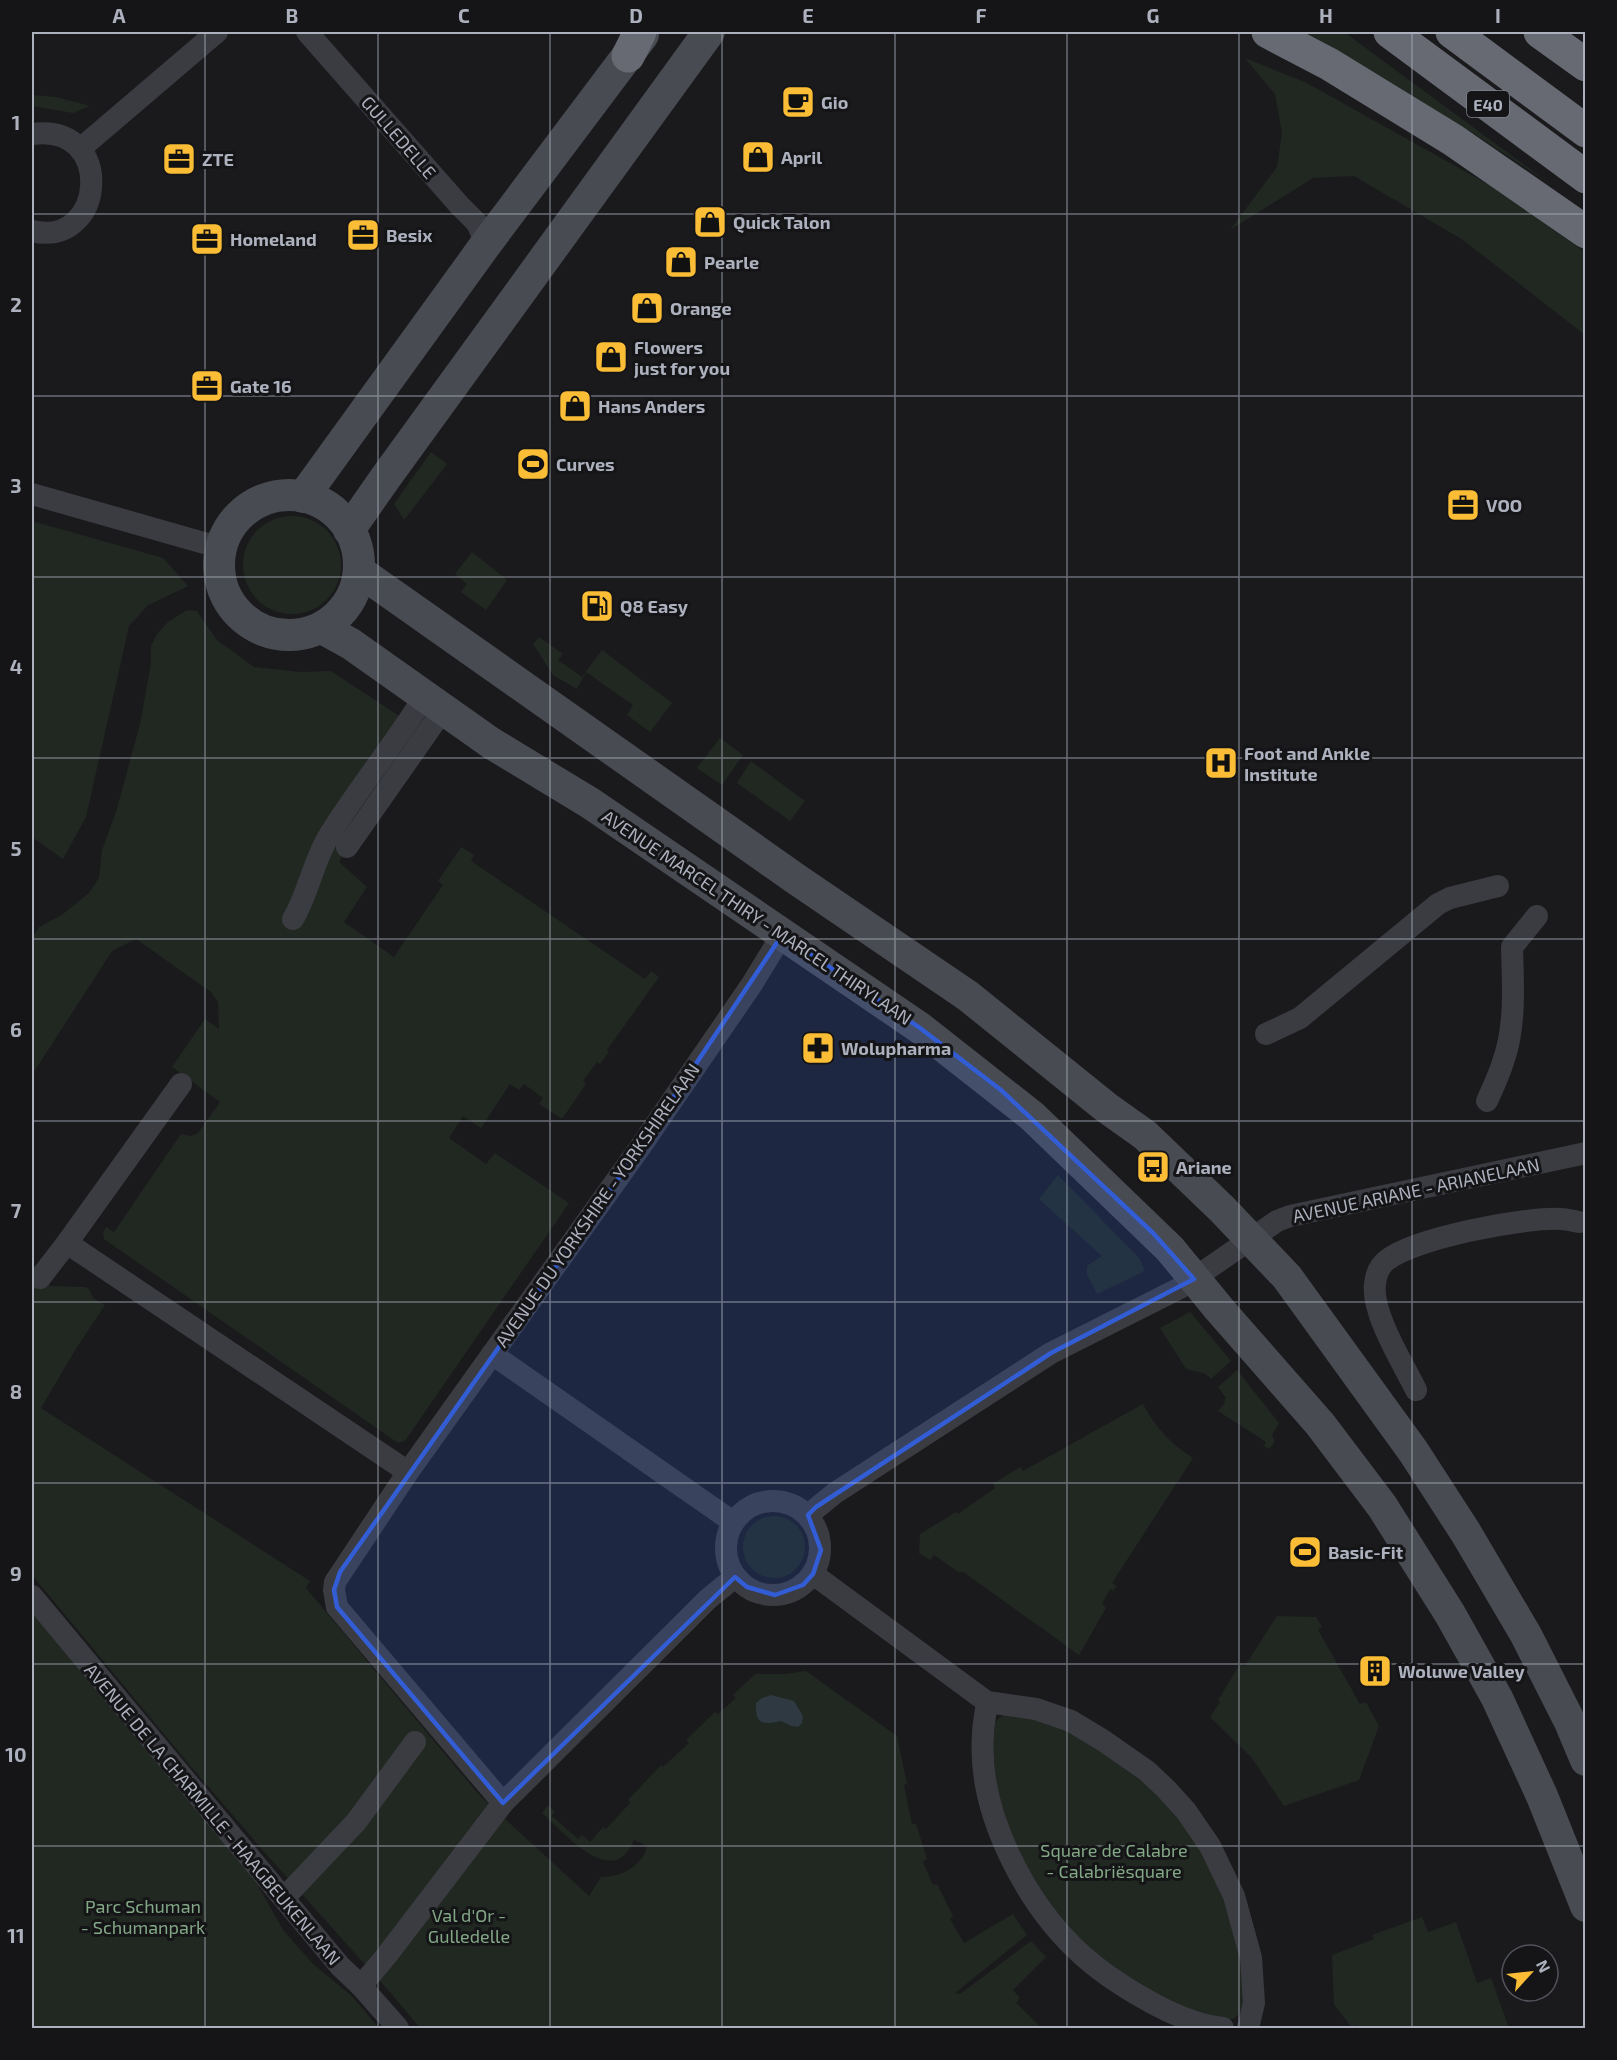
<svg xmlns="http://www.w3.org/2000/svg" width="1617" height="2060" font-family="'Exo 2',sans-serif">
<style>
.green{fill:#202821}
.water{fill:#2f3942}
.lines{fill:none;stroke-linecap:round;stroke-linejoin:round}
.street{stroke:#3b3c42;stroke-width:22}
.secondary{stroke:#494b52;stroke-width:32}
.highway{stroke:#676a73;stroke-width:33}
.marked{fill:#325dd4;fill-opacity:0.2;stroke:#325dd4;stroke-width:4.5;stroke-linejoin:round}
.grid{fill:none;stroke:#acb1bd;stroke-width:1.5;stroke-opacity:0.55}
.labels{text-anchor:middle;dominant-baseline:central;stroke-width:6;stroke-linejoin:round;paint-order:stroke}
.shield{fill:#151518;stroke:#7f828c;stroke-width:1.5}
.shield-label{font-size:16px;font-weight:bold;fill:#acb1bd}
.poi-label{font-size:18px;font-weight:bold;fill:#acb1bd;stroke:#151518;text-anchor:start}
.street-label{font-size:18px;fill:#acb1bd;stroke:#151518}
.park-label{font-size:18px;fill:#83a886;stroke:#151518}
.neatline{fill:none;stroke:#acb1bd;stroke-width:2}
.grid-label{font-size:20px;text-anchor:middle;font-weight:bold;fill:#acb1bd}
</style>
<rect width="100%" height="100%" fill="#1a1a1d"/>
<g class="green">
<polygon points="1288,32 1344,32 1550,184 1473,133"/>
<polygon points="1245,58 1307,83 1491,186 1585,252 1585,335 1463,240 1354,176 1313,178 1230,230 1277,167 1282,133 1275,94"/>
<polygon points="32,95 56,97 90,106 73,113 32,106"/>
<polygon points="431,452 447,464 404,520 394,504"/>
<circle cx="292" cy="565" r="49"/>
<polygon points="32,521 163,558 188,586 147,606 129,626 86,817 63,859 32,837"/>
<polygon points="472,552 507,580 486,610 461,592 467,584 455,574"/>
<polygon points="187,610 197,611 217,640 254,667 300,672 331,671 404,719 332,843 344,852 339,862 367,887 344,922 394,957 443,885 438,881 461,847 474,855 471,861 645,979 651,971 659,977 607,1050 609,1052 600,1064 597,1062 583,1081 586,1084 562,1119 539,1104 543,1098 524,1084 519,1090 510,1084 481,1128 463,1116 449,1138 486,1164 495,1153 569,1203 405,1441 398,1443 104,1239 103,1232 106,1227 114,1232 181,1134 191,1136 198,1133 220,1102 172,1067 205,1019 219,1029 218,1002 211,992 136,939 112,951 32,1075 32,937 39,927 63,914 88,894 99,878 102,850 116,812 140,724 151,663 151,646 157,634 168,622"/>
<polygon points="539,637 563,654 558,660 582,677 602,650 672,703 650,732 627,715 633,705 586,672 577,689 553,675 533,644"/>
<polygon points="720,738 743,755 722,785 697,768"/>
<polygon points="751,761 805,801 790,821 737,783"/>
<polygon points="1058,1175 1140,1259 1144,1269 1143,1272 1097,1294 1087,1274 1087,1266 1102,1256 1039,1199"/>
<path d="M32 1272 51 1286 85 1287 89 1289 93 1298 105 1305 77 1347 41 1408 310 1581 306 1588 481 1797 589 1896 601 1877C621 1877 643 1866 647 1846L634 1840C613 1892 564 1832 542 1813L548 1805 555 1812 552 1816 578 1839 582 1835 590 1842 603 1827 606 1829 630 1803 628 1800 661 1765 663 1767 689 1743 686 1740 715 1712 718 1714 736 1698 733 1695 755 1674H785L806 1671 897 1736 907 1784 904 1785 912 1824H916L927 1859 923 1862 933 1885 937 1884 953 1916 950 1919 964 1943 1013 1914 1027 1935 955 1993 960 1994 1031 1941 1046 1957 1013 1990 1020 1998 1016 2003 1042 2028H420L394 1997 267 1855 187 1762 32 1575Z"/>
<polygon points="1190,1312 1231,1361 1211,1379 1206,1374 1186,1369 1160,1328"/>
<polygon points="1237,1370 1279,1423 1272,1435 1275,1442 1269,1449 1264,1446 1266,1442 1218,1411 1225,1403 1224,1400 1226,1398 1218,1387"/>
<path d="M1143 1404C1155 1427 1171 1444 1193 1458L1112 1583 1117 1586 1113 1591 1110 1589 1102 1604 1106 1608 1079 1655 962 1571 960 1573 934 1555 930 1560 919 1553 920 1534 956 1512 958 1514 995 1488 993 1484 1020 1467 1023 1471Z"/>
<circle cx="774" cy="1547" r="31"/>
<polygon points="32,1610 253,1877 283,1930 313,1964 352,1996 379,2028 32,2028"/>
<polygon points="1277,1616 1316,1617 1322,1627 1318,1630 1360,1704 1366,1702 1379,1726 1359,1780 1284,1806 1251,1757 1210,1717 1220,1702 1218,1700 1240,1664 1245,1666"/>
<polygon points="1008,1713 1067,1727 1152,1784 1206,1853 1240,1944 1246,1999 1241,2011 1235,2018 1225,2021 1217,2021 1136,1988 1064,1926 1017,1857 989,1762 992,1726 999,1718"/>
<polygon points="1422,1917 1428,1932 1456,1922 1477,1983 1491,1978 1509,2028 1358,2028 1356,2025 1352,2028 1334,2004 1332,1955 1374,1939 1372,1935"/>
</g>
<path class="water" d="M771 1695 794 1701 803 1716 802 1723 798 1727 791 1726 781 1721C763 1725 755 1725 756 1703L762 1698Z"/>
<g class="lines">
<g class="street">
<polyline points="307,32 460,206 477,223 486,244"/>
<path d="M32 134C116 122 106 249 32 231"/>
<polyline points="80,149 217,32"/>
<polyline points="32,494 204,543 222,546"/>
<polyline points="347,847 443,710"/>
<path d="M293 919C309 892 313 861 330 834 357 791 389 751 417 708"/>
<polyline points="1266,1034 1300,1018 1438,904 1450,898 1498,886"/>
<polyline points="181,1084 67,1243 408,1472"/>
<path d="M1487 1101C1493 1088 1499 1075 1503 1062 1516 1026 1513 985 1512 947L1537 916"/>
<polyline points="40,1278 67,1243"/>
<polyline points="492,1354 733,1522"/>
<path d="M1416 1390C1403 1363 1371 1313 1375 1284 1376 1274 1379 1266 1387 1260 1415 1238 1524 1217 1561 1219 1567 1219 1573 1221 1579 1222"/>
<circle cx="773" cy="1548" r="47"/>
<polyline points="808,1515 835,1493 1051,1353 1180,1288 1277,1221 1290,1216 1586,1153"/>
<polyline points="813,1574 987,1702 1036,1709 1071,1721 1104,1741 1147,1771 1166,1789 1186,1811 1210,1846 1234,1896 1251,1958 1254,2003 1248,2028"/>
<polyline points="32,1596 340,1966 361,1986 398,2028"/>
<path d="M987 1702C986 1713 983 1723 983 1734 977 1812 1026 1905 1083 1956 1100 1971 1119 1984 1138 1995 1163 2010 1194 2025 1223 2028"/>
<polyline points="503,1803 337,1607 334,1590 335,1582 408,1472 641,1146 752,984 782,935"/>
<polyline points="284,1898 356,1822 415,1742"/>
<polyline points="361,1986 387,1955 503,1803 708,1599 735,1577"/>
</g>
<g class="secondary">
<circle cx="289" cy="565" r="70"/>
<polyline points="303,497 486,244 643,35"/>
<polyline points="349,530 386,477 709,32"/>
<polyline points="359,571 796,879 968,996 1107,1108 1145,1135 1222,1209 1287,1277 1413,1451 1466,1533 1526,1635 1570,1722 1586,1760"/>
<polyline points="322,628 351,644 491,743 590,803 920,1028 1032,1116 1170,1249 1220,1310 1320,1424 1382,1506 1450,1614 1497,1698 1542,1796 1586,1906"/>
</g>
<g class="highway">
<polyline points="1268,32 1329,64 1453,140 1586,232"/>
<polyline points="1390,32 1586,177"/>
<polyline points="1452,32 1586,131"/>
<polyline points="1540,32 1586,65"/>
<polyline points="628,56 640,32"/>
</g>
</g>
<path class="marked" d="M782 935 920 1028 1001 1090 1153 1233 1194 1279 1051 1353 816 1507 808 1515 821 1550 813 1574 803 1585 775 1595 747 1587 735 1577 503 1803 337 1607 334 1590 340 1572 641 1146Z"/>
<path class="grid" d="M205 32V2028M378 32V2028M550 32V2028M722 32V2028M895 32V2028M1067 32V2028M1239 32V2028M1412 32V2028M32 214H1586M32 396H1586M32 577H1586M32 758H1586M32 939H1586M32 1121H1586M32 1302H1586M32 1483H1586M32 1664H1586M32 1846H1586"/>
<defs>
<symbol id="cafe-square" viewBox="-11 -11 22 22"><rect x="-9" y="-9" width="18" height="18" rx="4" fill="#fabd35" stroke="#151518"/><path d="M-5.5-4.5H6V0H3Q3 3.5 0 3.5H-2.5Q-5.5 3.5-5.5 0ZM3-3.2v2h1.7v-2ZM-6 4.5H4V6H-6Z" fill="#111"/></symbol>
<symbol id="shop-square" viewBox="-11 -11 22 22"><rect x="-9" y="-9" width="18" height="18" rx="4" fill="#fabd35" stroke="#151518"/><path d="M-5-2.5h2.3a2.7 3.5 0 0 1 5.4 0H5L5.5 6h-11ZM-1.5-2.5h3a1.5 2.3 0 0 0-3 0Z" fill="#111"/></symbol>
<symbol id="office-square" viewBox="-11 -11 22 22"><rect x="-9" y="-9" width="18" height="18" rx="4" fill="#fabd35" stroke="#151518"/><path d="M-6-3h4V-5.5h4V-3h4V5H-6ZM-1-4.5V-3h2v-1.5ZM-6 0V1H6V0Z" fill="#111"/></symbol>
<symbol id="stadium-square" viewBox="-11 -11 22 22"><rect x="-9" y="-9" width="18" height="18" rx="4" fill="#fabd35" stroke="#151518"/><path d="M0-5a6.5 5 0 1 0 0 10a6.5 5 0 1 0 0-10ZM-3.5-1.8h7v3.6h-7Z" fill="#111"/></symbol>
<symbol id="fuel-square" viewBox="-11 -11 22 22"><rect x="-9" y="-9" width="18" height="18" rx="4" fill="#fabd35" stroke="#151518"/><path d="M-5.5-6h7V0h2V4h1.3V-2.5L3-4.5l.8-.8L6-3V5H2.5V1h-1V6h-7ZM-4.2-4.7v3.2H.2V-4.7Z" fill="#111"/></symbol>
<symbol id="hospital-square" viewBox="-11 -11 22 22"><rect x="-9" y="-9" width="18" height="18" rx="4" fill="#fabd35" stroke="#151518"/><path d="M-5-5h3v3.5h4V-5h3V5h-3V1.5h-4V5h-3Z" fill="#111"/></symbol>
<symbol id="pharmacy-square" viewBox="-11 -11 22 22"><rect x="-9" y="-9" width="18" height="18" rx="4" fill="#fabd35" stroke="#151518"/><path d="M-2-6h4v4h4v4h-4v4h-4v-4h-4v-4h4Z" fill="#111"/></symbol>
<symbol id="bus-square" viewBox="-11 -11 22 22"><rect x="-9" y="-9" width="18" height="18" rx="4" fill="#fabd35" stroke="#151518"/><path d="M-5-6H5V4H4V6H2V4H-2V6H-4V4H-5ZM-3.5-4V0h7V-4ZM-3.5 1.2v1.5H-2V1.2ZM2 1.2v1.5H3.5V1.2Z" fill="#111"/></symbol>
<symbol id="building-square" viewBox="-11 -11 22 22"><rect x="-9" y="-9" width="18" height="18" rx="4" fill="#fabd35" stroke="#151518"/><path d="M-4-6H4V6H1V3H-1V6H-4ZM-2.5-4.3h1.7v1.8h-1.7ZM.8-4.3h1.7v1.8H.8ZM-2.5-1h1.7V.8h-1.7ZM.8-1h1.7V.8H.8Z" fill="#111"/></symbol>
</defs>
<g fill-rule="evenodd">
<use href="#cafe-square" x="779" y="83" width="38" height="38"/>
<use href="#shop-square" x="739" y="138" width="38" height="38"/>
<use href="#office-square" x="160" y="140" width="38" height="38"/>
<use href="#shop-square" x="691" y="203" width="38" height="38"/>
<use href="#office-square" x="344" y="216" width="38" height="38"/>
<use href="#office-square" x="188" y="220" width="38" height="38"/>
<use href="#shop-square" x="662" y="243" width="38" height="38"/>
<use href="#shop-square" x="628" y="289" width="38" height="38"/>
<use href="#shop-square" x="592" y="338" width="38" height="38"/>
<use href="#office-square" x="188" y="367" width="38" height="38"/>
<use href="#shop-square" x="556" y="387" width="38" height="38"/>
<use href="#stadium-square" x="514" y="445" width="38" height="38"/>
<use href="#office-square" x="1444" y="486" width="38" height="38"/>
<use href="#fuel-square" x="578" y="587" width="38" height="38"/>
<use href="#hospital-square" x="1202" y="744" width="38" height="38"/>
<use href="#pharmacy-square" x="799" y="1029" width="38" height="38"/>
<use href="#bus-square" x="1134" y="1148" width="38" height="38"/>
<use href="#stadium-square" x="1286" y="1533" width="38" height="38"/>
<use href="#building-square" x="1356" y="1652" width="38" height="38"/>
</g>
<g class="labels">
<rect class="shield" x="1467" y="91" width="42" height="26" rx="4.5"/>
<g class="shield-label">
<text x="1488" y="104">E40</text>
</g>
<g class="poi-label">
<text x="821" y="102">Gio</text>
<text x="781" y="157">April</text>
<text x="202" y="159">ZTE</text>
<text x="733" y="222">Quick Talon</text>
<text x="386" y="235">Besix</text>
<text x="230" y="239">Homeland</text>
<text x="704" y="262">Pearle</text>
<text x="670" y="308">Orange</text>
<text x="634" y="347">Flowers<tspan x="634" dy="21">just for you</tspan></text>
<text x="230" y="386">Gate 16</text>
<text x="598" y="406">Hans Anders</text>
<text x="556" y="464">Curves</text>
<text x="1486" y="505">VOO</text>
<text x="620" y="606">Q8 Easy</text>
<text x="1244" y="753">Foot and Ankle<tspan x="1244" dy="21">Institute</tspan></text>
<text x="841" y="1048">Wolupharma</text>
<text x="1176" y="1167">Ariane</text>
<text x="1328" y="1552">Basic-Fit</text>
<text x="1398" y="1671">Woluwe Valley</text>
</g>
<g class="street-label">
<text transform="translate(399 137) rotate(49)">GULLEDELLE</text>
<text transform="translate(757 917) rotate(34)">AVENUE MARCEL THIRY - MARCEL THIRYLAAN</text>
<text transform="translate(1416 1190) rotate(-12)">AVENUE ARIANE - ARIANELAAN</text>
<text transform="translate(597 1205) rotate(-55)">AVENUE DU YORKSHIRE - YORKSHIRELAAN</text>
<text transform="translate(213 1814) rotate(50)">AVENUE DE LA CHARMILLE - HAAGBEUKENLAAN</text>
</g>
<g class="park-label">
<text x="1114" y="1850">Square de Calabre<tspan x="1114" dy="21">- Calabriësquare</tspan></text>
<text x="143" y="1906">Parc Schuman<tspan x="143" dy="21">- Schumanpark</tspan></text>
<text x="469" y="1915">Val d'Or -<tspan x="469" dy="21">Gulledelle</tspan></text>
</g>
</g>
<rect width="1617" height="2060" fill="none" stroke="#151518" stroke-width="66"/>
<g transform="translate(1530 1973) rotate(63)"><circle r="28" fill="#151518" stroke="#51535a" stroke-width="1.5"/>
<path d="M0-4.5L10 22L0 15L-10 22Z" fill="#fabd35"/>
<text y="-9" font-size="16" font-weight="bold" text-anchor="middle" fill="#acb1bd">N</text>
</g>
<rect x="33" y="33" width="1551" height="1994" class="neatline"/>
<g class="grid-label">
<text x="119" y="23">A</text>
<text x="292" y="23">B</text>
<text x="464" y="23">C</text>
<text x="636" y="23">D</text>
<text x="808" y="23">E</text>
<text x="981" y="23">F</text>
<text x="1153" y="23">G</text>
<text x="1326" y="23">H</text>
<text x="1498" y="23">I</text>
<text x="16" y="130">1</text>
<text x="16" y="312">2</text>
<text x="16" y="493">3</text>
<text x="16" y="674">4</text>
<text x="16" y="856">5</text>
<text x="16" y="1037">6</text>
<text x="16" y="1218">7</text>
<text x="16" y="1399">8</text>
<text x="16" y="1581">9</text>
<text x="16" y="1762">10</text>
<text x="16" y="1943">11</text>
</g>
</svg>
